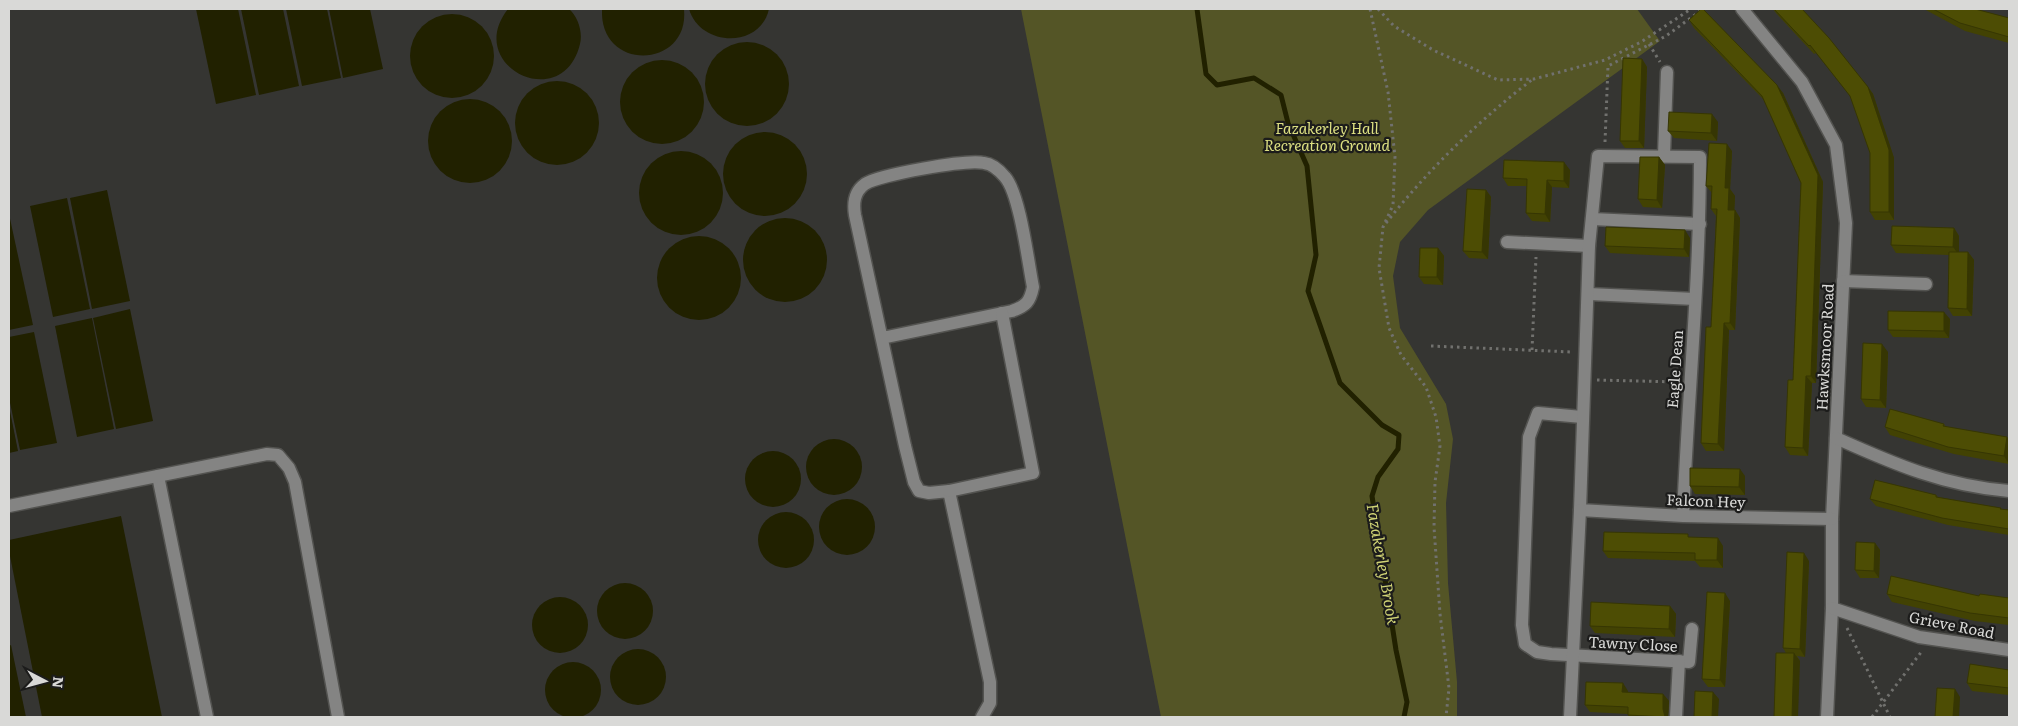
<svg xmlns="http://www.w3.org/2000/svg" width="2018" height="726" font-family="Literata,serif">
<style>
.green{fill:#545526}
.water{fill:#212100}
.lines{fill:none;stroke-linecap:round;stroke-linejoin:round}
.stream{stroke:#212100;stroke-width:5}
.minor-casing{stroke:#535350;stroke-width:15}
.path{stroke:#71716e;stroke-width:3;stroke-dasharray:2.5 4;stroke-linecap:butt}
.minor{stroke:#848483;stroke-width:12}
.wall{fill:#424203}
.shaded-wall{fill:#363603}
.building{fill:#4d4d04;stroke:#363603}
.labels{text-anchor:middle;dominant-baseline:central;stroke-width:4.5;stroke-linejoin:round;paint-order:stroke}
.park-label{font-size:15px;font-style:italic;fill:#dde082;stroke:#1c1c1b}
.street-label{font-size:15px;fill:#d9d9d7;stroke:#1c1c1b}
.water-label{font-size:16px;font-style:italic;fill:#d0d375;stroke:#1c1c1b}
</style>
<rect width="100%" height="100%" fill="#353532"/>
<polygon class="green" points="1021,9 1637,9 1660,41 1428,210 1400,242 1393,276 1400,328 1446,404 1453,439 1446,503 1448,583 1457,682 1457,717 1161,717"/>
<g class="water">
<polygon points="196,9 238,9 256,95 216,104"/>
<polygon points="241,9 283,9 299,86 259,95"/>
<polygon points="286,9 327,9 341,78 302,86"/>
<polygon points="329,9 370,9 383,69 343,78"/>
<path d="M508 9H569C578 17 583 32 580 44 563 115 463 66 508 9Z"/>
<path d="M602 9H684C690 69 599 73 602 9Z"/>
<path d="M689 9H769C760 49 700 47 689 9Z"/>
<circle cx="452" cy="56" r="42"/>
<circle cx="747" cy="84" r="42"/>
<circle cx="662" cy="102" r="42"/>
<circle cx="557" cy="123" r="42"/>
<circle cx="470" cy="141" r="42"/>
<circle cx="765" cy="174" r="42"/>
<circle cx="681" cy="193" r="42"/>
<polygon points="107,190 130,301 92,309 70,198"/>
<polygon points="67,198 90,309 53,317 30,206"/>
<polygon points="9,214 33,325 9,330"/>
<circle cx="785" cy="260" r="42"/>
<circle cx="699" cy="278" r="42"/>
<polygon points="130,309 153,421 116,429 93,318"/>
<polygon points="92,318 114,429 77,437 55,326"/>
<polygon points="34,332 57,443 20,450 9,398 9,337"/>
<polygon points="9,406 18,451 9,453"/>
<circle cx="834" cy="467" r="28"/>
<circle cx="773" cy="479" r="28"/>
<circle cx="847" cy="527" r="28"/>
<circle cx="786" cy="540" r="28"/>
<polygon points="121,516 162,717 42,717 9,551 9,540"/>
<circle cx="625" cy="611" r="28"/>
<circle cx="560" cy="625" r="28"/>
<polygon points="11,645 26,717 9,717 9,646"/>
<circle cx="638" cy="677" r="28"/>
<circle cx="573" cy="690" r="28"/>
</g>
<g class="lines">
<polyline class="stream" points="1197,9 1206,74 1217,85 1254,78 1281,95 1288,123 1307,166 1316,255 1308,291 1321,328 1340,383 1382,425 1399,435 1398,449 1378,477 1372,496 1396,650 1407,702 1404,717"/>
<defs>
<g id="minor">
<polyline points="1742,9 1802,82 1836,145 1846,223 1832,519 1832,608 1827,717"/>
<polyline points="1664,155 1667,72"/>
<polyline points="1592,219 1700,224"/>
<polyline points="1507,242 1589,246"/>
<polyline points="1843,281 1926,284"/>
<polyline points="1589,294 1695,299"/>
<path d="M882 338 1012 311C1026 306 1030 302 1033 287 1028 262 1020 194 1005 177 1000 171 992 164 984 163 967 159 878 175 865 184 854 192 853 203 855 215L905 446 914 482 919 491 929 493 949 491 990 682V703L982 717"/>
<polyline points="1582,417 1538,413 1529,437 1522,625 1525,644 1537,652 1551,654 1689,662 1692,629"/>
<path d="M1836 438C1894 464 1945 486 2009 491"/>
<polyline points="158,476 207,717"/>
<polyline points="949,491 1033,473 1002,313"/>
<polyline points="9,506 267,454 278,455 289,468 295,482 338,717"/>
<path d="M1683 516C1688 396 1700 276 1700 157L1598 156 1589 246 1580 510 1683 516 1832 519"/>
<polyline points="1832,608 1919,637 2009,650"/>
<polyline points="1570,717 1580,510"/>
<polyline points="1676,717 1679,661"/>
</g>
</defs>
<use href="#minor" class="minor-casing"/>
<g class="path">
<polyline points="1370,9 1388,92 1395,157 1393,205 1383,227 1379,268 1389,328 1401,355 1426,387 1436,417 1440,446 1435,482 1434,527 1440,614 1449,688 1446,717"/>
<polyline points="1378,9 1394,26 1433,50 1498,80 1534,79 1605,60 1641,42 1691,9"/>
<polyline points="1649,44 1660,62"/>
<polyline points="1605,142 1608,66 1666,36 1703,9"/>
<path d="M1386 223C1428 170 1479 120 1533 79"/>
<polyline points="1431,346 1572,352"/>
<polyline points="1532,350 1536,257"/>
<polyline points="1597,380 1678,382"/>
<polyline points="1847,628 1890,717"/>
<polyline points="1872,717 1922,651"/>
</g>
<use href="#minor" class="minor"/>
</g>
<g class="wall">
<polygon points="1773,9 1802,9 1868,87 1873,94 1894,158 1894,220 1875,220 1870,212 1870,153 1851,97 1816,53 1814,54 1776,13"/>
<polygon points="1924,9 1975,9 2009,18 2009,43 1965,31"/>
<polygon points="1689,20 1783,93 1823,182 1816,383 1812,383 1808,456 1790,455 1785,447 1793,380 1801,183 1764,100 1694,28"/>
<polygon points="1642,59 1647,67 1644,148 1625,148 1620,141"/>
<polygon points="1718,122 1717,141 1674,138 1668,131"/>
<polygon points="1732,151 1730,189 1735,196 1734,210 1735,210 1740,218 1735,330 1729,330 1724,451 1706,451 1701,443 1711,327 1716,216 1711,209 1712,193 1706,186"/>
<polygon points="1659,157 1665,165 1662,208 1643,207 1638,199"/>
<polygon points="1570,170 1569,188 1552,187 1550,222 1532,221 1526,213 1527,186 1508,186 1503,178"/>
<polygon points="1486,190 1491,197 1488,259 1469,258 1463,251"/>
<polygon points="1954,228 1959,236 1959,252 1968,252 1974,260 1972,316 1953,316 1948,308 1949,255 1896,253 1891,245"/>
<polygon points="1690,238 1689,257 1610,253 1605,246"/>
<polygon points="1438,248 1444,256 1443,285 1424,284 1419,277"/>
<polygon points="1950,319 1949,338 1893,337 1888,330"/>
<polygon points="1888,352 1886,408 1866,407 1861,399"/>
<polygon points="1944,424 1946,427 2007,437 2009,441 2009,464 1954,454 1890,435 1885,427"/>
<polygon points="1745,476 1745,495 1695,494 1690,486"/>
<polygon points="1936,495 1938,497 2001,508 2002,509 2009,510 2009,535 1948,525 1876,506 1870,499"/>
<polygon points="1690,537 1723,546 1723,568 1700,567 1695,561 1608,558 1603,551"/>
<polygon points="1875,543 1880,550 1879,578 1860,578 1855,570"/>
<polygon points="1809,561 1805,657 1797,656 1800,661 1786,653 1783,648"/>
<polygon points="1887,594 1979,596 2009,598 2009,625 1975,621 1892,602"/>
<polygon points="1730,601 1725,687 1708,687 1702,679"/>
<polygon points="1670,606 1676,614 1675,637 1595,633 1590,626"/>
<polygon points="2009,670 2009,695 1972,691 1967,683"/>
<polygon points="1628,691 1628,692 1663,694 1669,701 1668,717 1629,717 1628,714 1590,712 1585,705"/>
</g>
<g class="shaded-wall">
<polygon points="1642,59 1647,67 1644,148 1639,141"/>
<polygon points="1777,85 1783,93 1823,182 1816,383 1811,376 1818,175"/>
<polygon points="1868,87 1873,94 1894,158 1894,220 1889,212"/>
<polygon points="1712,114 1718,122 1717,141 1711,133"/>
<polygon points="1727,144 1732,151 1730,189 1735,196 1734,217 1728,210 1725,188"/>
<polygon points="1659,157 1665,165 1662,208 1657,200"/>
<polygon points="1564,162 1570,170 1569,188 1564,181"/>
<polygon points="1547,180 1552,187 1550,222 1545,214"/>
<polygon points="1486,190 1491,197 1488,259 1482,252"/>
<polygon points="1735,210 1740,218 1735,330 1730,323"/>
<polygon points="1954,228 1959,236 1959,255 1953,247"/>
<polygon points="1685,230 1690,238 1689,257 1684,249"/>
<polygon points="1438,248 1444,256 1443,285 1437,277"/>
<polygon points="1968,252 1974,260 1972,316 1967,309"/>
<polygon points="1944,312 1950,319 1949,338 1944,331"/>
<polygon points="1724,323 1729,330 1724,451 1718,444"/>
<polygon points="1882,344 1888,352 1886,408 1880,400"/>
<polygon points="1806,376 1812,383 1808,456 1803,448"/>
<polygon points="2007,437 2009,441 2009,464 2004,456"/>
<polygon points="1740,469 1745,476 1745,495 1739,487"/>
<polygon points="1718,538 1723,546 1723,568 1717,560"/>
<polygon points="1875,543 1880,550 1879,578 1874,571"/>
<polygon points="1804,553 1809,561 1805,657 1800,649"/>
<polygon points="1725,593 1730,601 1725,687 1720,680"/>
<polygon points="1670,606 1676,614 1675,637 1669,629"/>
<polygon points="1794,653 1800,661 1798,717 1792,717"/>
<polygon points="1623,683 1628,691 1628,700 1622,692"/>
<polygon points="1955,689 1960,697 1959,717 1953,717"/>
<polygon points="1713,692 1719,699 1718,717 1712,717"/>
<polygon points="1663,694 1669,701 1668,717 1665,717 1663,709"/>
</g>
<g class="building">
<polygon points="1701,9 1703,9 1777,85 1818,175 1811,376 1806,376 1803,448 1785,447 1788,380 1793,380 1801,183 1762,96 1689,20"/>
<polygon points="1774,9 1802,9 1829,38 1868,87 1889,150 1889,212 1870,212 1870,153 1850,96 1810,45 1809,46"/>
<polygon points="1933,9 1975,9 2009,18 2009,37 1960,23"/>
<polygon points="1623,58 1642,59 1639,141 1620,141"/>
<polygon points="1669,112 1712,114 1711,133 1668,131"/>
<polygon points="1709,143 1727,144 1725,188 1729,188 1728,210 1735,210 1730,323 1724,323 1718,444 1701,443 1706,327 1711,327 1717,209 1711,209 1712,186 1706,186"/>
<polygon points="1640,157 1659,157 1657,200 1638,199"/>
<polygon points="1504,160 1564,162 1564,181 1547,180 1545,214 1526,213 1527,179 1503,178"/>
<polygon points="1467,189 1486,190 1482,252 1463,251"/>
<polygon points="1892,226 1954,228 1953,247 1891,245"/>
<polygon points="1606,227 1685,230 1684,249 1605,246"/>
<polygon points="1420,248 1438,248 1437,277 1419,277"/>
<polygon points="1949,252 1968,252 1967,309 1948,308"/>
<polygon points="1888,311 1944,312 1944,331 1888,330"/>
<polygon points="1863,343 1882,344 1880,400 1861,399"/>
<polygon points="1890,409 1944,424 1943,426 2007,437 2004,456 1948,447 1885,427"/>
<polygon points="1690,468 1740,469 1739,487 1690,486"/>
<polygon points="1875,480 1936,495 1936,497 2001,508 2000,509 2009,510 2009,529 1942,518 1870,499"/>
<polygon points="1604,532 1688,534 1688,537 1718,538 1717,560 1695,560 1695,553 1603,551"/>
<polygon points="1856,542 1875,543 1874,571 1855,570"/>
<polygon points="1787,552 1804,553 1800,649 1783,648"/>
<polygon points="1891,576 1979,596 1980,594 2009,598 2009,618 1970,613 1887,594"/>
<polygon points="1707,592 1725,593 1720,680 1702,679"/>
<polygon points="1591,602 1670,606 1669,629 1590,626"/>
<polygon points="1776,653 1794,653 1792,717 1774,717"/>
<polygon points="1970,664 2009,670 2009,688 1967,683"/>
<polygon points="1586,682 1623,683 1622,692 1663,694 1663,709 1665,717 1628,715 1628,707 1585,705"/>
<polygon points="1937,688 1955,689 1953,717 1935,717"/>
<polygon points="1695,691 1713,692 1712,717 1694,717"/>
</g>
<g class="labels">
<g class="park-label">
<text x="1327" y="127">Fazakerley Hall<tspan x="1327" dy="17">Recreation Ground</tspan></text>
</g>
<g class="street-label">
<text transform="translate(1824 347) rotate(-87)">Hawksmoor Road</text>
<text transform="translate(1674 369) rotate(-86)">Eagle Dean</text>
<text transform="translate(1706 500) rotate(2)">Falcon Hey</text>
<text transform="translate(1952 624) rotate(11)">Grieve Road</text>
<text transform="translate(1633 643) rotate(3)">Tawny Close</text>
</g>
<g class="water-label">
<text transform="translate(1384 564) rotate(80)">Fazakerley Brook</text>
</g>
</g>
<rect width="2018" height="726" fill="none" stroke="#d9d9d7" stroke-width="20"/>
<g transform="translate(45 681) rotate(96)" stroke="#1c1c1b" stroke-width="4" paint-order="stroke">
<path d="M0-4L9 19L0 12L-9 19Z" fill="#d9d9d7"/>
<text y="-8" font-size="14" font-weight="bold" text-anchor="middle" fill="#d9d9d7">N</text>
</g>
</svg>
